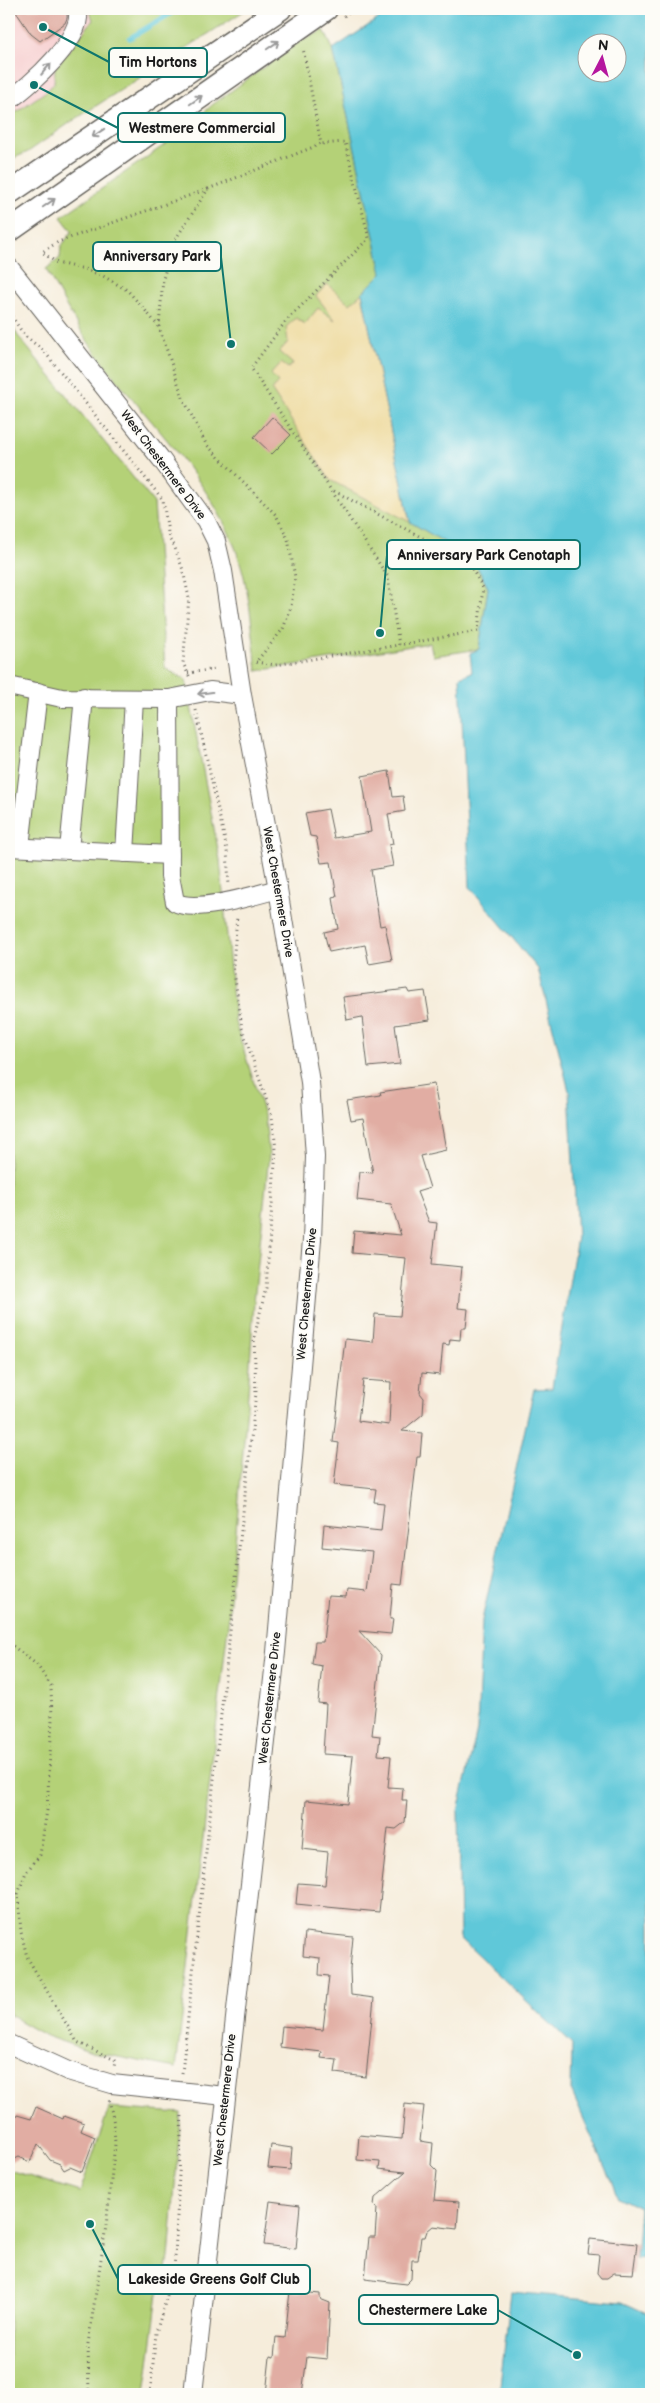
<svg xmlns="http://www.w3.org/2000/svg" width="660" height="2403" font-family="'Balsamiq Sans',sans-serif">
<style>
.built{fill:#f7cfd0}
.green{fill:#b4d177;stroke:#68764a}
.sand{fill:#eeda9e;stroke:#857b5d}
.water{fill:#5ec8d9;stroke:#3d727a;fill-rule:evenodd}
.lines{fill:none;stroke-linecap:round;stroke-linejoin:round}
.stream{stroke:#5ec8d9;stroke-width:5.5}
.building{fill:#e1ada3;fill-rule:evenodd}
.minor-casing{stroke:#68655f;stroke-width:20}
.major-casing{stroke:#68655f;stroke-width:25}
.path{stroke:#68655f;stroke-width:3;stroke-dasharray:1 4;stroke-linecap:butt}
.minor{stroke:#fff;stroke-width:18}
.major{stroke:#fff;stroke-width:22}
.oneway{stroke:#999}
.labels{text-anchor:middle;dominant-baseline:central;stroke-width:4;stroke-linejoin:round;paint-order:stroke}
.street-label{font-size:12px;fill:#1c1c1c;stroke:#fdfcf7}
.leader{fill:none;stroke:#0f766e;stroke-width:2}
.callout-dot{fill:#0f766e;stroke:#fdfcf7;stroke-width:2}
.callout{fill:#fdfcf7;stroke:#0f766e;stroke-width:2}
.callout-label{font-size:14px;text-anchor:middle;font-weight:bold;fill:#1c1c1c}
</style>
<rect width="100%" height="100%" fill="#fdfcf7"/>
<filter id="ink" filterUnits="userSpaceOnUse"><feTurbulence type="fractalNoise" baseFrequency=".02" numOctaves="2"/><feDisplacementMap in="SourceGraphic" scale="10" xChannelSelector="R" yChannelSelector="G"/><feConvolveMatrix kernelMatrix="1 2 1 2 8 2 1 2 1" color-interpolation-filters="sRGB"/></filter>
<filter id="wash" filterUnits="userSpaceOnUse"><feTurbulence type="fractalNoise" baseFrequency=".0096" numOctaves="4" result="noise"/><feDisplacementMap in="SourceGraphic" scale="20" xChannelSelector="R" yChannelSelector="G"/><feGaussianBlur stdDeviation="1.12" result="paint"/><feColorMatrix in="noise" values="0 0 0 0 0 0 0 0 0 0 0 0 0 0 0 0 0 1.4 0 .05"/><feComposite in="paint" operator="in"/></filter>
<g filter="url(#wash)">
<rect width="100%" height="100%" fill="#f6eddb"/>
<polygon class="built" points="9,9 102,9 109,49 9,120"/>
<g class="green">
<polygon points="89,9 122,9 122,11 125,9 247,9 71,122 28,152 9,160 9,117 48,90 54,83 55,68 93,20"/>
<path d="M324 30 333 49 382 273 362 293 410 522 473 559 488 588 479 649 433 656 430 643 257 671C253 638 250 593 240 562 218 488 150 423 103 363 81 334 63 301 46 269L60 258 61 247 72 231 61 217 183 132 212 105 297 43Z"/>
<polygon points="9,320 18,336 154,503 165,668 186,680 220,860 235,1022 265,1118 269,1155 254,1302 248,1394 227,1635 176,2068 92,2052 46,2036 9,2015"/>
<polygon points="109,2108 181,2113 169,2257 166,2276 158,2294 145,2394 9,2394 9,2170 80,2192"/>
</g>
<polygon class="sand" points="327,284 350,304 362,293 410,522 330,480 272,391 278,382 271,374 281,363 288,368 293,364 279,352 288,342 286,327 296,318 305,324 318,308 335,320 316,296"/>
<g class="water">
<path d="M393 9H651V2257L636 2259 640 2208 618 2197 571 2090 572 2044 460 1938 458 1811 477 1730 482 1620 534 1389 552 1388 577 1237 569 1091 538 969 470 887 460 677 472 672 470 653 479 649 488 588 473 559 410 522 362 293 382 273 333 49ZM588 42H618V72H588Z"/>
<polygon points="511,2292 622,2302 651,2315 651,2394 499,2394"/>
</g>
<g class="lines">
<polyline class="stream" points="130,38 178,9"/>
</g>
<g id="blocks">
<g class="building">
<polygon points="14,9 67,9 67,18 65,23 40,41 31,34"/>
<polygon points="272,417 291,435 272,454 254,437"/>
<polygon points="389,771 393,797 403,796 405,811 388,814 393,844 389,845 393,866 371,870 380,926 385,925 392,960 369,964 365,945 329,952 324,932 338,929 333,898 337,897 331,862 321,863 316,837 310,836 305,813 328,809 334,838 371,832 362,776"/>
<polygon points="407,989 409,993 425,991 430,1020 395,1025 400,1064 368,1067 362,1017 347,1020 343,997"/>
<path d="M434 1084 446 1150 420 1156 430 1188 417 1192 429 1222 437 1223 432 1264 462 1267 458 1308 468 1309 466 1328H461L460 1340 450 1339 449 1345 443 1344 440 1375 422 1373 420 1393 424 1398 423 1414 402 1431 422 1433 420 1457H417L402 1585 393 1584 390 1619H393L391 1634 359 1631 381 1655 372 1735 380 1736 378 1755 391 1756 388 1787 403 1788 402 1800H407L405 1822 396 1829 388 1828 379 1912 296 1904 298 1883 325 1885 328 1852 302 1849 306 1800 348 1804 353 1756 323 1754 326 1704 318 1703 322 1666 312 1664 315 1642H323L328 1596 346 1597 347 1590 367 1592 372 1552 322 1547 324 1525 381 1531 384 1503 374 1502 376 1489 334 1485 339 1443 333 1442 345 1339 373 1342 375 1314 400 1316 406 1258 352 1253 354 1231 401 1235 391 1204 357 1200 360 1172 373 1173 363 1118 351 1120 347 1100 381 1095 380 1092ZM363 1380 391 1382 389 1425 358 1421Z"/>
<polygon points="305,1932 353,1937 350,1969 351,1995 374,1998 366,2077 335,2073 337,2060 321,2058 322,2052 280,2047 282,2026 323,2030 329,1976 319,1975 320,1958 303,1956"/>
<polygon points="405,2104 424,2106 420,2141 433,2143 431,2165 437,2171 434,2200 459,2202 457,2229 433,2226 427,2231 425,2237 421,2237 418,2260 412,2260 411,2279 406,2284 365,2279 369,2237 375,2237 377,2208 374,2205 375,2198 405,2172 379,2169 380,2162 357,2160 359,2135 402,2139"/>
<polygon points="36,2107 63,2119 64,2116 84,2123 81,2131 95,2137 82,2172 70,2167 64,2170 60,2164 50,2160 38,2144 30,2162 19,2157 9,2162 9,2132 17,2115 31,2119"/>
<polygon points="271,2145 292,2148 290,2170 268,2168"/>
<polygon points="270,2201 300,2205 296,2249 264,2245"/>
<polygon points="590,2239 637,2244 633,2274 614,2273 607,2278 601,2278 597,2273 599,2255 588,2254"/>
<polygon points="290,2291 320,2294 320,2299 330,2303 327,2359 307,2357 302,2394 266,2394 270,2357 274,2358 276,2337 285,2338"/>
</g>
</g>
</g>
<g filter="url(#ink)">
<use href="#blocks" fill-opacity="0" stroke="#68655f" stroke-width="1"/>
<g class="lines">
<defs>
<g id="minor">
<path d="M9 100C29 87 87 35 77 9"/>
<polyline points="9,267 161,459 206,521 216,541 223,571 242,695 278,889 310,1082 315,1157 312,1240 276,1652 193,2394"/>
<polyline points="9,686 62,698 169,699 210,691 242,695"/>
<path d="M169 699 170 876 175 902C195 914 255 895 278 889"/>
<polyline points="9,847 170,855"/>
<polyline points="20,847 38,692"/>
<polyline points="69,850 84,697"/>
<polyline points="125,853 134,699"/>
<polyline points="9,2044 68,2071 112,2084 225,2096"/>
</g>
<g id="major">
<polyline points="9,193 280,9"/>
<polyline points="9,231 326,9"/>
</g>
</defs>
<use href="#minor" class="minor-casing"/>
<use href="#major" class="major-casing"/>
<g class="path">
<polyline points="344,16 354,9"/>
<polyline points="208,189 58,242 42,252 57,263 84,269 103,276 127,290 145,310 159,327 183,398 206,444 276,515 288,539 295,577 291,607 283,629 256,662"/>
<polyline points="9,312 24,335 44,351 163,500 169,539 174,545 183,570 189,598 183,663 190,678"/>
<polyline points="159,327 163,279 173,243 208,189 321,144 303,48"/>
<polyline points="334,491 468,562 483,588 478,631 399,645"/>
<polyline points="256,662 275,665 399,645 388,577 251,368 286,321 369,238 345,142 321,144"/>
<polyline points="188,673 216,669"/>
<polyline points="196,710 227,850 229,885"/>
<polyline points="9,1643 37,1665 51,1686 52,1720 47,1810 40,1855 26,1872 18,1894 21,1932 27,1957 77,2042 115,2060 114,2068"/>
<polyline points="182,2073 256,1393 254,1338 266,1288 276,1149 272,1116 242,1028 233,965 237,916"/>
<polyline points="89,2394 88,2344 106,2226 115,2144 114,2124 109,2099"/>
<polyline points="150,2394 156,2333 173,2275 175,2257 182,2113"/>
</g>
<use href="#minor" class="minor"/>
<use href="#major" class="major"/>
</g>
<defs><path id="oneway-shaft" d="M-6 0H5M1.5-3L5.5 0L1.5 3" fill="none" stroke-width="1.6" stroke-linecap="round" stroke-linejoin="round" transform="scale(1.25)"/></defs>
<g class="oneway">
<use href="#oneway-shaft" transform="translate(273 45) rotate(-35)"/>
<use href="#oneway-shaft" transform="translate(46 69) rotate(-50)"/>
<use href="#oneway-shaft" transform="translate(196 100) rotate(-35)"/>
<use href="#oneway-shaft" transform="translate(98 133) rotate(146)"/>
<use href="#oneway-shaft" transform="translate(49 203) rotate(-35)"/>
<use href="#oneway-shaft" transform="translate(205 693) rotate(172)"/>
</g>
</g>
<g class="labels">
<g class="street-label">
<text transform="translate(163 465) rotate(53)">West Chestermere Drive</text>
<text transform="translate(278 892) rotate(80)">West Chestermere Drive</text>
<text transform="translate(307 1294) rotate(-85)">West Chestermere Drive</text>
<text transform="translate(270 1698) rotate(-84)">West Chestermere Drive</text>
<text transform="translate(225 2100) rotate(-84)">West Chestermere Drive</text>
</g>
</g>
<path class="leader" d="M43 27L109 62M34 85L118 128M231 344L221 257M380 633L387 555M90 2224L118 2279M577 2355L498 2310"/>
<g class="callout-dot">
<circle cx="43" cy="27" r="5"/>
<circle cx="34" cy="85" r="5"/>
<circle cx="231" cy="344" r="5"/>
<circle cx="380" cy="633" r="5"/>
<circle cx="90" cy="2224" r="5"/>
<circle cx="577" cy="2355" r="5"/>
</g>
<g class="callout">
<rect x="109" y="48" width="98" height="29" rx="5"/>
<rect x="118" y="113" width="167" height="29" rx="5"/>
<rect x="93" y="242" width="128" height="29" rx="5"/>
<rect x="387" y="540" width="193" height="29" rx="5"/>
<rect x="118" y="2265" width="192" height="29" rx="5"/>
<rect x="359" y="2295" width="139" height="29" rx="5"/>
</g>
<g class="callout-label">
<text x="158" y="67">Tim Hortons</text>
<text x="202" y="133">Westmere Commercial</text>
<text x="157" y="261">Anniversary Park</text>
<text x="484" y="560">Anniversary Park Cenotaph</text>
<text x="214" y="2284">Lakeside Greens Golf Club</text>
<text x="428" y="2315">Chestermere Lake</text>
</g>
<rect width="660" height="2403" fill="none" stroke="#fdfcf7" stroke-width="30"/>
<g transform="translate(602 58) rotate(6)"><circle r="24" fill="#fdfcf7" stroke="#a3a29f"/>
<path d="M0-4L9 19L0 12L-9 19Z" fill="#b5179e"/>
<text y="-8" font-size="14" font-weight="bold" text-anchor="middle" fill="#1c1c1c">N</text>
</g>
</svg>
